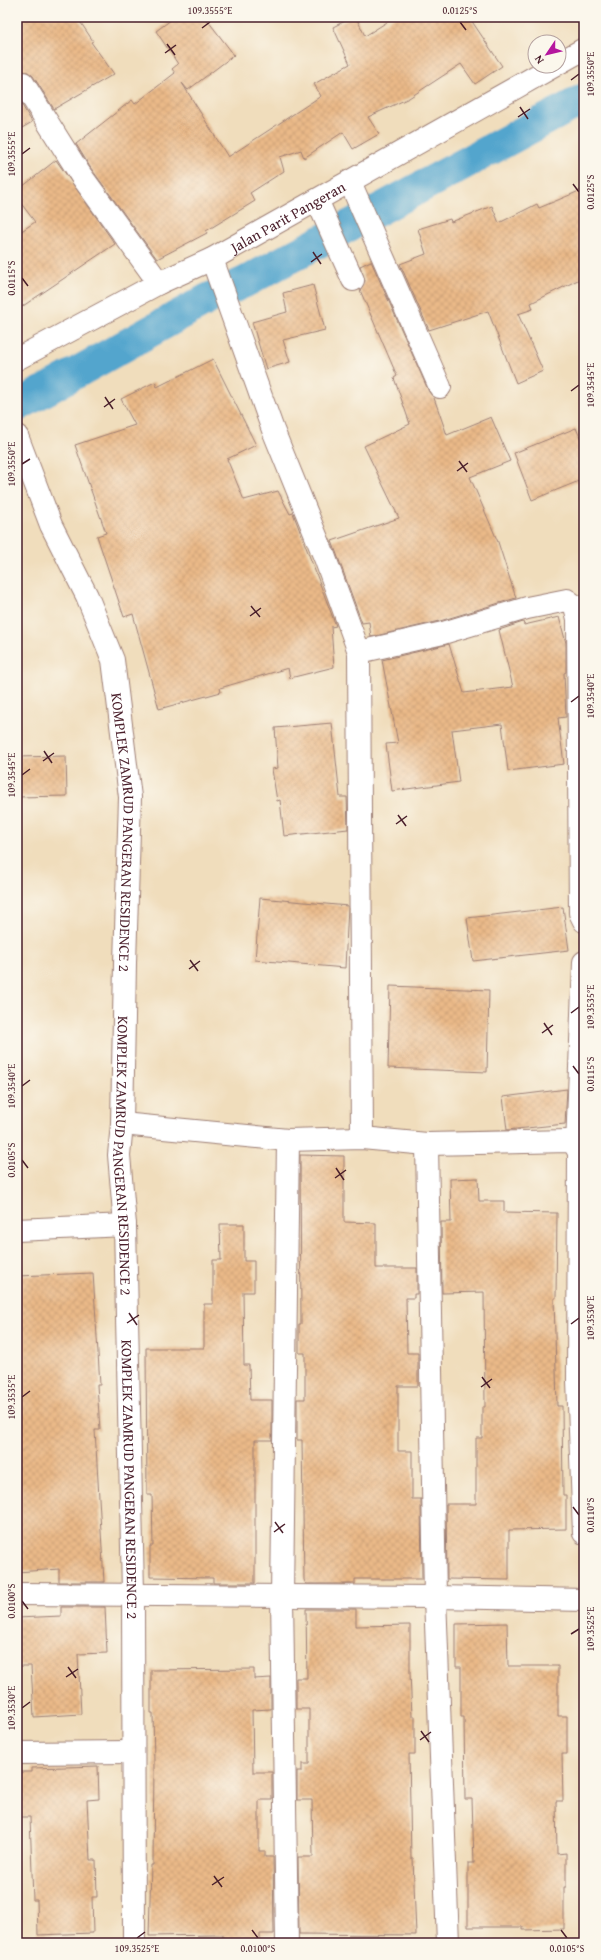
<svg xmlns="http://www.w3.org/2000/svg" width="601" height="1960" font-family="'Gentium Book Plus',serif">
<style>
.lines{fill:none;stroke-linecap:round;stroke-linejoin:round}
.canal{stroke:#52a5cd;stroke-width:32}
.building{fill:url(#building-cross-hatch)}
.street-casing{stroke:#9d7e74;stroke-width:24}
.street{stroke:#fff;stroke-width:22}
.ticks{fill:none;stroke:#4a1f2b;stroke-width:1.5}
.labels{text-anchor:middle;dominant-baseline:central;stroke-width:3;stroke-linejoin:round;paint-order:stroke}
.street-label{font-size:15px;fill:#4a1f2b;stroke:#fbf7ec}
.neatline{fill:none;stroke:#4a1f2b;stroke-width:1.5}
.ticks-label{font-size:10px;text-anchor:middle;fill:#4a1f2b}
</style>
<defs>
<pattern id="building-cross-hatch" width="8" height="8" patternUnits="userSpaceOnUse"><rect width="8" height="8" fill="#eab988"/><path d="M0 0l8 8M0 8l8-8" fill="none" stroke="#ca9f76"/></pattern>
</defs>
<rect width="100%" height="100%" fill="#fbf7ec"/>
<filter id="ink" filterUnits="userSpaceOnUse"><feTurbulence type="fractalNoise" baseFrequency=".025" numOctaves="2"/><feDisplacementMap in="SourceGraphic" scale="8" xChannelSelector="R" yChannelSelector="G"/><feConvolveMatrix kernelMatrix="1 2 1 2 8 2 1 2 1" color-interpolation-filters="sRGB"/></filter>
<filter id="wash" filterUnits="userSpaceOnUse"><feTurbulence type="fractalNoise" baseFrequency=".012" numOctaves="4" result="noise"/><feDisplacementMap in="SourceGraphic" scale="16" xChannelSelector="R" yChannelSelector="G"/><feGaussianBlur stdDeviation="0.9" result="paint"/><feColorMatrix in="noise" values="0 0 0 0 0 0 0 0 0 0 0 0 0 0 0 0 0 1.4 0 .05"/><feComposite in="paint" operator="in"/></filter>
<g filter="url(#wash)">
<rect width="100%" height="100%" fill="#f0ddbc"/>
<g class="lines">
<polyline class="canal" points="17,406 208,299 245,282 584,99"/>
</g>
<g id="blocks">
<g class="building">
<polygon points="17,17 77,17 93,41 91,42 114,74 54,109 33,76 28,72 22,71 17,72"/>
<polygon points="175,17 205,17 234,55 188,90 182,83 228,157 321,96 314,84 350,64 333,27 353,17 356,17 365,36 395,17 469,17 502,66 475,84 461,64 409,98 368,117 379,134 353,149 343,132 304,158 301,150 280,157 284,171 250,193 255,201 206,231 207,233 157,259 90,167 76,144 132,100 135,104 175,73 172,69 178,64 156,31"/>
<polygon points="17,97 32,122 17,131"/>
<polygon points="56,160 115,244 17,310 17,234 35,222 17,198 17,191"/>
<polygon points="584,189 584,277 531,303 533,309 518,314 543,371 516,383 488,311 429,330 400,264 426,254 418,229 450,219 451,222 492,206 499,223 537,204 539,208"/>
<polygon points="371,261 429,392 434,398 447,435 491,417 510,461 470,477 498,542 516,598 440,621 371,637 369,622 362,623 332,541 399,518 364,446 410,424 394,378 397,376 360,290 365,281 360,266"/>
<polygon points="313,285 325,330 283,340 290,362 266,369 252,322 287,312 283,293"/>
<polygon points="213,359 256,445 227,459 244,500 278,491 290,514 293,513 336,626 331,627 334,667 290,678 288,668 220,688 221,692 159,709 133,614 124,617 97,536 106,533 75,445 135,425 121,399 155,382 157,387"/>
<polygon points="576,428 584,447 584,479 532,500 514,453"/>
<polygon points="559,617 566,643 566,672 564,673 566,717 558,718 564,764 508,771 502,724 452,730 459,782 392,791 386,744 398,743 382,660 449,644 464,693 513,687 499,630 523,622 524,625"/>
<polygon points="332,723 340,797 347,797 348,829 284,836 280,800 277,801 272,769 278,768 275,728"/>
<polygon points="66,756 67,796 17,797 17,757"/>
<polygon points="260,898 348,906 345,968 255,960"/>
<polygon points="563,907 569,950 473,961 467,918"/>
<polygon points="390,986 489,990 487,1072 388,1068"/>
<polygon points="567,1089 565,1124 507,1130 503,1097"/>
<polygon points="300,1155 344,1156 344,1222 376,1223 376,1268 417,1268 417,1294 414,1294 414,1298 406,1298 407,1353 418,1353 418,1386 398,1386 398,1451 412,1451 412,1499 421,1499 422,1579 355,1579 355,1584 306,1584 304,1580 302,1440 297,1440 297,1399 305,1399 305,1353 299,1353 299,1324 301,1324"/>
<polygon points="478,1178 479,1201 504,1201 504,1212 557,1213 556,1298 554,1298 557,1406 562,1406 563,1495 566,1495 566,1529 509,1530 509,1580 447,1579 446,1504 476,1504 476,1438 482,1438 482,1407 485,1407 484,1292 442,1293 441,1222 451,1222 450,1179"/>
<polygon points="220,1224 244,1224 244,1261 254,1261 254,1292 243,1292 244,1365 249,1365 250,1400 272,1400 272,1440 255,1440 255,1583 213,1583 213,1578 150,1577 150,1546 153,1546 152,1495 147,1495 146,1348 204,1348 204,1304 213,1304 213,1260 221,1260"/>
<polygon points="93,1273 100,1385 97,1385 100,1430 95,1430 104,1582 59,1582 59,1569 17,1572 17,1276"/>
<polygon points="61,1607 105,1607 107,1653 78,1654 81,1714 34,1717 31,1666 17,1666 17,1618 61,1616"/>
<polygon points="306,1609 356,1609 356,1626 410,1625 410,1673 412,1716 415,1716 415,1754 409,1754 411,1858 413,1858 416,1935 299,1934 298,1857 313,1857 312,1800 297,1800 297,1771 302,1771 302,1764 309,1764 309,1709 296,1709 296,1678 307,1678"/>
<polygon points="507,1623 508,1666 558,1666 558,1716 567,1716 567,1754 562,1754 563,1801 556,1801 557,1854 566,1853 566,1887 564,1887 564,1929 523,1930 523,1927 468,1927 468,1863 474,1863 472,1799 465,1799 464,1717 461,1717 461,1667 456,1667 456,1624"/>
<polygon points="254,1669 254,1679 271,1678 271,1709 252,1710 253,1772 272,1772 272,1800 259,1800 259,1851 265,1851 265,1857 273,1857 274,1934 260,1934 260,1942 223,1942 223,1935 149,1936 151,1865 153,1865 154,1763 153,1713 151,1713 151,1670"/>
<polygon points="98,1766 99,1799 87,1800 90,1860 96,1860 97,1897 92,1897 93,1933 38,1935 37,1900 33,1900 30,1817 17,1817 17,1772 32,1772 32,1768"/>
</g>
</g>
</g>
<g filter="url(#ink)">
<use href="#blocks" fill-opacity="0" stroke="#9d7e74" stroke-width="1"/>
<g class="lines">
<defs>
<g id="street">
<polyline points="559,63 584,49"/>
<polyline points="23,83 80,174 159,283"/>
<polyline points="350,182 440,387"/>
<polyline points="317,200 353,280"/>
<polyline points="212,259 273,430 325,558 359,652 443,633 527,608 567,600 575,606 578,619 580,913 584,921"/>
<path id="s1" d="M17 359 159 283 212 259 554 66"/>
<path id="s2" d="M17 436 51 525 87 596 113 660 130 797 125 963 122 1124 119 1155 125 1225 133 1593 134 1943"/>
<polyline points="359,652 362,1138"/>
<polyline points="122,1124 288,1140 362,1138 427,1144 568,1141 574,1144 579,1152 578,1380 584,1533"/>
<polyline points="427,1144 435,1597 448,1943"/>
<polyline points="577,1147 584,962"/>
<polyline points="17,1230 125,1225"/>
<polyline points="17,1594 435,1597 584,1600"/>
<polyline points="17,1753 133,1752"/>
<polyline points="287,1943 282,1596 288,1140"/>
</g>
</defs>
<use href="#street" class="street-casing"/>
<use href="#street" class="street"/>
</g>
</g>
<path class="ticks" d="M460 22 466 30M202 28 210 22M167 44 175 55M165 53 176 45M571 80 579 74M520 107 528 119M518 117 530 109M22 154 30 148M573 184 579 192M313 252 321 264M311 262 322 254M22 278 28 286M571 391 579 385M105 397 113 409M104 407 115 399M459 461 467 472M22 464 30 459M457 471 468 463M251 606 260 617M250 616 261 608M571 702 579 696M44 751 52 763M43 761 54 753M22 775 30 769M398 815 406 826M396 824 407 816M190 960 198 971M189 969 200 961M571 1013 579 1007M544 1023 552 1035M542 1033 553 1025M573 1066 579 1074M22 1086 30 1080M22 1160 28 1168M336 1168 344 1180M335 1178 346 1170M129 1313 137 1325M127 1323 139 1315M571 1324 579 1318M482 1377 490 1388M481 1387 492 1379M22 1397 30 1391M573 1507 579 1515M275 1522 283 1533M274 1532 285 1524M22 1601 28 1609M571 1634 579 1629M68 1667 76 1678M66 1677 78 1669M22 1708 30 1702M421 1731 429 1742M420 1740 431 1732M214 1876 222 1887M212 1885 224 1877M252 1930 258 1938M561 1930 567 1938M137 1938 145 1932"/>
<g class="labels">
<g class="street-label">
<text stroke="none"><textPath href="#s1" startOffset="306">Jalan Parit Pangeran</textPath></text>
<text stroke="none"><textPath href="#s2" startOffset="417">KOMPLEK ZAMRUD PANGERAN RESIDENCE 2</textPath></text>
<text stroke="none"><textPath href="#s2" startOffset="741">KOMPLEK ZAMRUD PANGERAN RESIDENCE 2</textPath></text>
<text stroke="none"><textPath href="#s2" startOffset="1065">KOMPLEK ZAMRUD PANGERAN RESIDENCE 2</textPath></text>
</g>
</g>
<rect width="601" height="1960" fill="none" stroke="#fbf7ec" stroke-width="44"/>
<g transform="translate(547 54) rotate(235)"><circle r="19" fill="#fbf7ec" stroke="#b4a19f"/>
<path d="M0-3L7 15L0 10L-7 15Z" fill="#b5179e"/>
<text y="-6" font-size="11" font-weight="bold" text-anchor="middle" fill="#4a1f2b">N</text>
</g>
<rect x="22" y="22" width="557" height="1916" class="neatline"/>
<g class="ticks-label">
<text x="210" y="14">109.3555°E</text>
<text x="460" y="14">0.0125°S</text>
<text transform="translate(590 74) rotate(-90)" y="4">109.3550°E</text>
<text transform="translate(11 154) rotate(-90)" y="4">109.3555°E</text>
<text transform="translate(590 192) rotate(-90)" y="4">0.0125°S</text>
<text transform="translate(11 278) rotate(-90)" y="4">0.0115°S</text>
<text transform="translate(590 385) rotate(-90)" y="4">109.3545°E</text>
<text transform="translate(11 464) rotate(-90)" y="4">109.3550°E</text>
<text transform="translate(590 696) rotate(-90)" y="4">109.3540°E</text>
<text transform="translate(11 775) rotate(-90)" y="4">109.3545°E</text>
<text transform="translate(590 1007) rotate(-90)" y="4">109.3535°E</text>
<text transform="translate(590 1074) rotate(-90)" y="4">0.0115°S</text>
<text transform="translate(11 1086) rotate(-90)" y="4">109.3540°E</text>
<text transform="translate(11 1160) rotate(-90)" y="4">0.0105°S</text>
<text transform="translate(590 1318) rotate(-90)" y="4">109.3530°E</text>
<text transform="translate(11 1397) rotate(-90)" y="4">109.3535°E</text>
<text transform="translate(590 1515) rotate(-90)" y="4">0.0110°S</text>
<text transform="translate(11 1601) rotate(-90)" y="4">0.0100°S</text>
<text transform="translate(590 1629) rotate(-90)" y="4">109.3525°E</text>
<text transform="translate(11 1708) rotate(-90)" y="4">109.3530°E</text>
<text x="137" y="1952">109.3525°E</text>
<text x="258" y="1952">0.0100°S</text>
<text x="567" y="1952">0.0105°S</text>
</g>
</svg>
